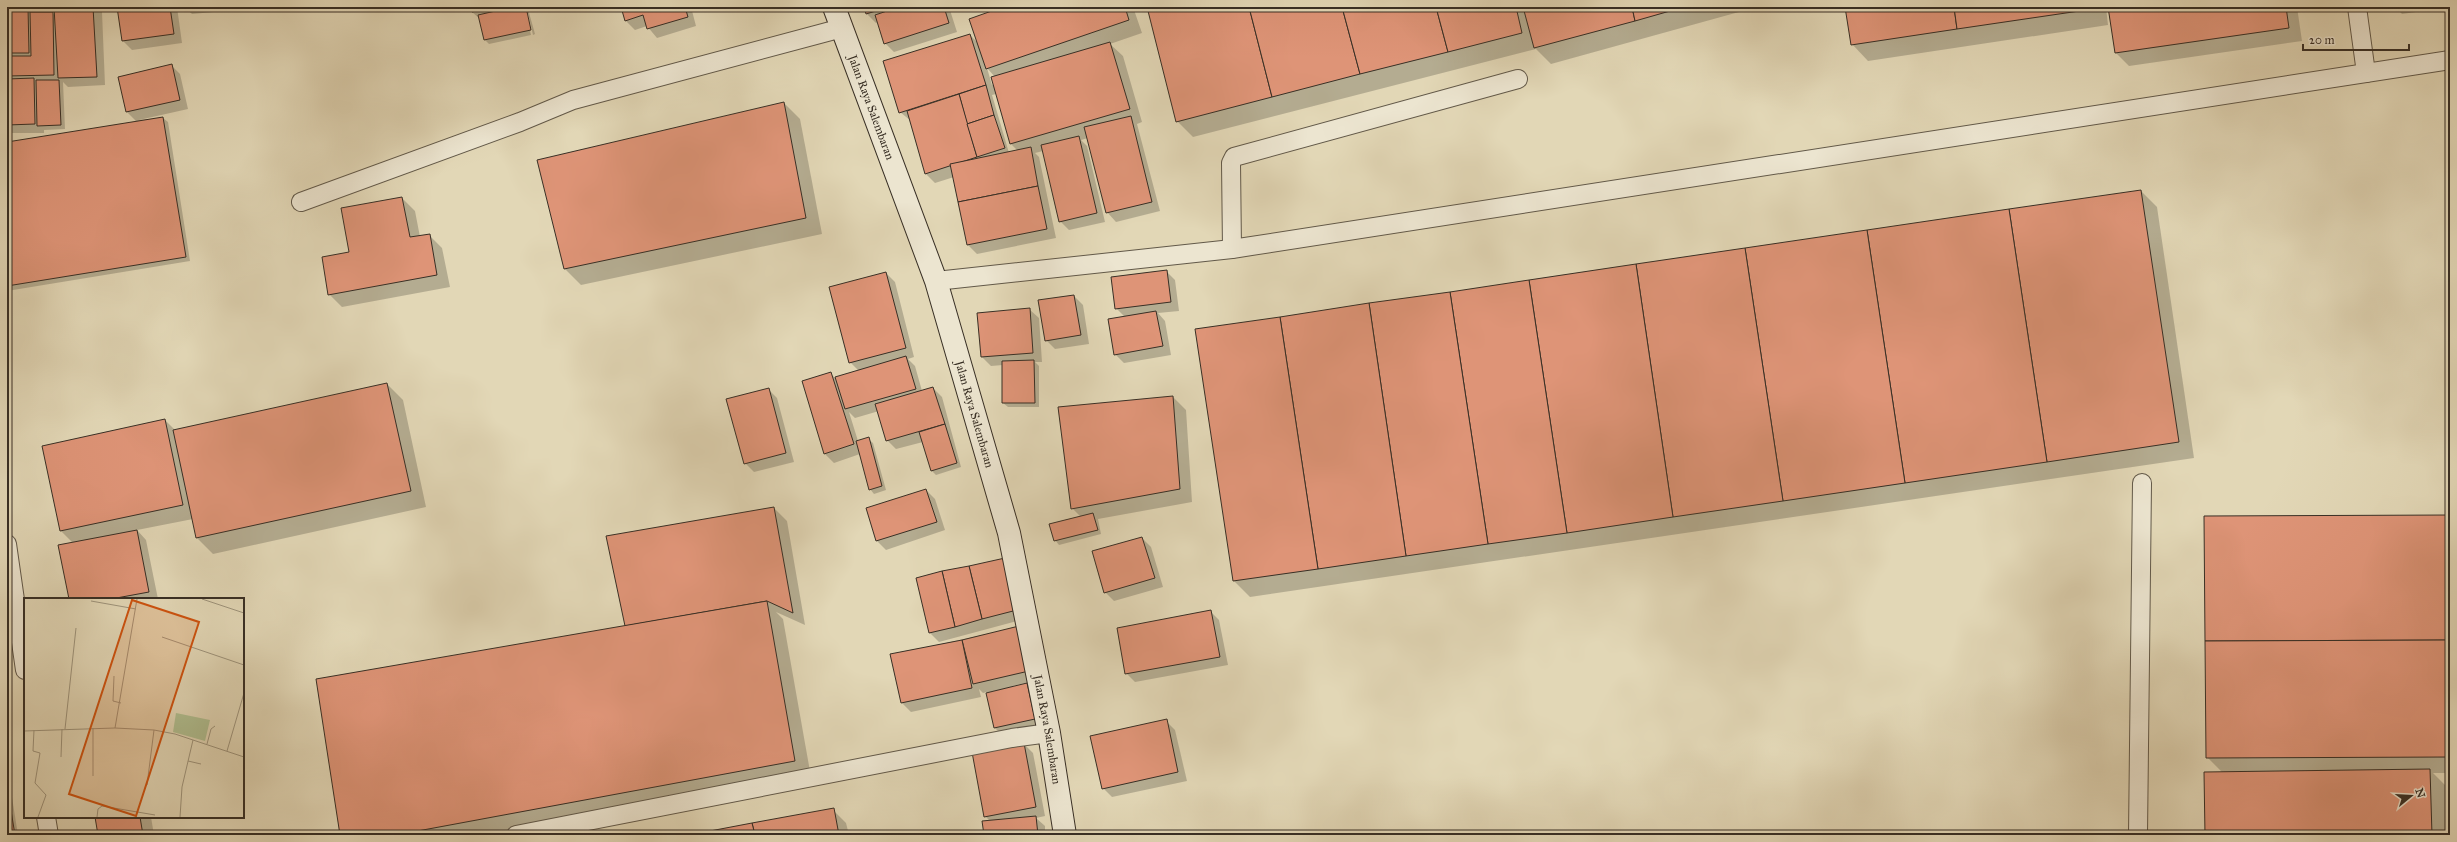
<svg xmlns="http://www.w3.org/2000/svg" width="2457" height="842" font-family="'IM FELL Great Primer',serif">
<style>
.shadow{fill:#0003;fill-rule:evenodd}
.building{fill:#de9477;stroke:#382f25}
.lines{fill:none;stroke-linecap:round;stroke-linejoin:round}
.lane-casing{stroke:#625949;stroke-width:20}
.secondary-casing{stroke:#382f25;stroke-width:24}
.lane{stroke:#ece5d0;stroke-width:18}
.secondary{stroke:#ece5d0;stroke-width:22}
.labels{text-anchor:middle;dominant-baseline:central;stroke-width:3;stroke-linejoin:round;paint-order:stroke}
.street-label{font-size:12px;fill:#382f25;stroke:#ece5d0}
.inset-road{fill:none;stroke:#9e947c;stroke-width:1}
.view{fill:#ce5310;fill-opacity:0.15;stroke:#ce5310;stroke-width:2}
.inset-edge{fill:none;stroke:#382f25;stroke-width:2}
</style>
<rect width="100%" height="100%" fill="#e2d7b6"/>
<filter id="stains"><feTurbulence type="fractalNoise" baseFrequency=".005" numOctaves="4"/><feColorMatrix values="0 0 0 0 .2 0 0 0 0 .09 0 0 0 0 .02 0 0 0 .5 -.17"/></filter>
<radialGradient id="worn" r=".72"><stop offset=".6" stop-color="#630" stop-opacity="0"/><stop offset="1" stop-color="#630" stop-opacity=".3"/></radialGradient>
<g class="shadow">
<polygon points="7,7 34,7 37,13 52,13 55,15 55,7 96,7 102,12 105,85 68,87 63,82 65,129 44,130 44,133 7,133"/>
<polygon points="118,7 177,7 182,43 132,50 123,41"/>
<polygon points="184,7 235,7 235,10 192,14"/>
<polygon points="471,7 535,7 528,9 535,34 533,35 527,9 525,9 531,35 489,44 485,40 480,19 472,12"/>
<polygon points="622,7 691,7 696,26 657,38 647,26 635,30 626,21"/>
<polygon points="865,7 949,7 957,32 894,52 885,43 878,22 876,23 867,14"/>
<path d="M1007 7H1133L1142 33 1110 44 1123 56 1142 122 1137 124 1160 211 1116 222 1107 212 1088 138 1081 140 1087 146 1105 222 1069 230 1060 221 1043 151 1035 153 1039 157 1056 238 977 254 968 245 954 177 935 183 926 174 911 121 900 112 970 35 978 43ZM987 68 995 77 994 84 992 85ZM996 94 1011 144 1018 151 1009 153 992 95Z"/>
<polygon points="1148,7 1757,7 1551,64 1536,49 1193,137 1177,121"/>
<polygon points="1846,7 2106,7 2108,25 1868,61 1852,44"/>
<polygon points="2109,7 2297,7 2302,41 2129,66 2116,53"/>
<polygon points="2395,7 2450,7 2402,14"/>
<polygon points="171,65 180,74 188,109 139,120 163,118 168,122 190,261 7,291 7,143 137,122 127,112 120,77"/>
<polygon points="784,103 800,119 822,234 581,285 565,269"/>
<polygon points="2141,191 2157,207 2194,458 1250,597 1234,581 1196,330"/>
<polygon points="402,198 415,211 420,237 429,235 442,248 450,287 342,307 329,294 350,253"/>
<polygon points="1166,271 1175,280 1179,311 1158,313 1165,321 1171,355 1124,363 1115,354 1125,317 1116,308"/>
<polygon points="886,273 895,282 914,357 908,359 915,366 922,391 933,388 942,397 961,467 936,475 931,470 923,442 896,449 887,440 879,411 855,418 849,412 858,441 868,439 873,443 886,490 874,494 870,489 860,454 834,463 825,454 803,381 830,373 835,378 859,371 850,362"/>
<polygon points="1074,296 1083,305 1089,344 1055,349 1046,340"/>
<polygon points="1029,309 1039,318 1042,362 1035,362 1039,366 1039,407 1008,407 1003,403 1003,365 991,366 982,357"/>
<polygon points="387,384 403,400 426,507 213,554 197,538 193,519 137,530 146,540 158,599 70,599 73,543 61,531 165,420 175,430"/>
<polygon points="768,389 777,398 794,462 754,472 745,463"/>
<polygon points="1173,397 1186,410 1192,502 1098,519 1101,534 1059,545 1055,540 1081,517 1072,508"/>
<polygon points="926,490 935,499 945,530 886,550 877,541"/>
<polygon points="774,508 787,521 805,625 776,612 783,619 811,777 498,835 341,835 626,627"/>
<polygon points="2450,516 2450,773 2433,773 2446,786 2447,835 2206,835 2222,772 2207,757"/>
<polygon points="1142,538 1151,547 1163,587 1114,601 1105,592"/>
<polygon points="1004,559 1025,619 939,642 930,633"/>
<polygon points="1210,611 1219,620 1228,665 1135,682 1126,673"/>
<polygon points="1018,627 1037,680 1013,686 1014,688 1026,685 1035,694 1043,728 1004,737 995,728 987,692 983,693 979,689 981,697 911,712 902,703 892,655"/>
<polygon points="1166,721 1175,730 1187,781 1112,797 1103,788"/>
<polygon points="1024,744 1033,753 1045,816 1036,818 1045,826 1045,835 985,835 990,821 985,816"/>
<polygon points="7,766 18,835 7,835"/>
<polygon points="833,810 846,823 849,835 694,835"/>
<polygon points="96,817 151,817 154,835 99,835"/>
</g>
<g class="building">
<polygon points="7,7 28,7 29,53 7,53"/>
<polygon points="54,7 93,7 97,77 58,78"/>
<polygon points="117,7 170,7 174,34 122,41"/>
<polygon points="470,7 492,7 472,12"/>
<polygon points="513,7 526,7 531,30 484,40 478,15"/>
<polygon points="621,7 685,7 688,17 647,29 643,15 625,21"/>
<polygon points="864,7 889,7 866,14"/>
<polygon points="899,7 944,7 949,23 884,44 875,15"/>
<polygon points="1003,7 1125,7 1129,20 986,69 969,19"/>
<polygon points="1147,7 1249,7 1272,97 1176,122"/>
<polygon points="1249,7 1342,7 1360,74 1272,97"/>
<polygon points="1342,7 1436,7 1448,52 1360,74"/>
<polygon points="1436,7 1516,7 1522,33 1448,52"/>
<polygon points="1523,7 1632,7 1635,21 1534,48"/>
<polygon points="1632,7 1684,7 1635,21"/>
<polygon points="1845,7 1954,7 1957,29 1851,45"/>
<polygon points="1954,7 2092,7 2093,9 1957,29"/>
<polygon points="2108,7 2286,7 2289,28 2115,53"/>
<polygon points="30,12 53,12 54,75 7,76 7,56 31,56"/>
<polygon points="970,34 986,85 899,113 883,61"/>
<polygon points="1110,42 1130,109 1010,144 991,77"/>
<polygon points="172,64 180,100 126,112 118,77"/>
<polygon points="34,78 35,124 7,125 7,79"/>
<polygon points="36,80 59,80 61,125 37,126"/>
<polygon points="986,85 994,115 967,124 959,94"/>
<polygon points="959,94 977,157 925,174 907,111"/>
<polygon points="784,102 806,218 564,269 537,160"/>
<polygon points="994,115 1005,148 977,157 967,124"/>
<polygon points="1131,116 1152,202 1106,213 1084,127"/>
<polygon points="163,117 186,257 7,286 7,142"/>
<polygon points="1079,136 1097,213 1059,222 1041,145"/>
<polygon points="1031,147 1038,186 958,202 950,164"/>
<polygon points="1038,186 1047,229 967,245 958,202"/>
<polygon points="2141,190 2179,442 2047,462 2009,209"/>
<polygon points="402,197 410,237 430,234 437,275 328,295 322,257 349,252 341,208"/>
<polygon points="2009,209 2047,462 1905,483 1867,230"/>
<polygon points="1867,230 1905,483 1783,501 1745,248"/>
<polygon points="1745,248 1783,501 1673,517 1636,264"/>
<polygon points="1636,264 1673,517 1567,533 1529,280"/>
<polygon points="1167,270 1171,302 1115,309 1111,277"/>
<polygon points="886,272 906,348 849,363 829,287"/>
<polygon points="1529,280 1567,533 1488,544 1450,292"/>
<polygon points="1450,292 1488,544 1406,556 1369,303"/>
<polygon points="1074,295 1081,335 1045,341 1038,300"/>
<polygon points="1369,303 1406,556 1318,569 1280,317"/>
<polygon points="1030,308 1033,353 981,357 977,313"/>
<polygon points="1156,311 1163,346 1114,355 1108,319"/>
<polygon points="1280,317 1318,569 1233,581 1195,329"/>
<polygon points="906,356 916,389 845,409 835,377"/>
<polygon points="1034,360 1035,403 1002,403 1002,361"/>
<polygon points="831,372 854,444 824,454 802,381"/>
<polygon points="387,383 411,491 196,538 173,430"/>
<polygon points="933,387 945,424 886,441 875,404"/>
<polygon points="769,388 786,453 744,464 726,399"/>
<polygon points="1173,396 1180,489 1071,509 1058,407"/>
<polygon points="165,419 183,505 60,531 42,446"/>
<polygon points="945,424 957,463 931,471 919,432"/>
<polygon points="869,437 882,486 869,490 856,441"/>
<polygon points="926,489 937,522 876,541 866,508"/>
<polygon points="774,507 793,613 767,601 625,626 606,536"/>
<polygon points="1093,513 1098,530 1054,541 1049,524"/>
<polygon points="2450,515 2450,640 2205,641 2204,516"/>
<polygon points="137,530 149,592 111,599 69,599 58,545"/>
<polygon points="1142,537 1155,578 1104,593 1092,551"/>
<polygon points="1005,558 1017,610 982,619 969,566"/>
<polygon points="969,566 982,619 955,627 942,571"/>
<polygon points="942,571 955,627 929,633 916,578"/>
<polygon points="767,601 795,761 396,835 340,835 316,679"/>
<polygon points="1211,610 1220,657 1125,674 1117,628"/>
<polygon points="1019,626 1029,671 973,684 962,640"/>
<polygon points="962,640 972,688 901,703 890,654"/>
<polygon points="2450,640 2450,757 2206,758 2205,641"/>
<polygon points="1027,683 1035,719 994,728 986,693"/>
<polygon points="1167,719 1178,772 1102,789 1090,736"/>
<polygon points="1024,743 1036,807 984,817 972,752"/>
<polygon points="2430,769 2432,835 2205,835 2204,772"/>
<polygon points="7,786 15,835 7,835"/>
<polygon points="834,808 839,835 755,835 752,823"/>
<polygon points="1036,816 1038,835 984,835 982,821"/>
<polygon points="95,817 140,817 143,835 98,835"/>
<polygon points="752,823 755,835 689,835"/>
</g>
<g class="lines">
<defs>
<g id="lane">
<polyline points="2357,7 2366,73"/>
<polyline points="301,202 520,122 573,100 842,28"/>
<polyline points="1232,249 1231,163 1234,157 1518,79"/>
<polyline points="936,281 1232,249 2450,60"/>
<polyline points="7,544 25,670"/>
<polyline points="46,817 49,835"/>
<polyline points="516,835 1012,738 1049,733"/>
<polyline points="2138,835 2142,483"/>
</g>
<g id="secondary">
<path id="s1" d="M834 7 936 281 1009 533 1049 733 1065 835"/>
</g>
</defs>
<use href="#lane" class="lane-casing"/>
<use href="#secondary" class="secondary-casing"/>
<use href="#lane" class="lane"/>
<use href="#secondary" class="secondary"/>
</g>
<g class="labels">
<g class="street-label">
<text stroke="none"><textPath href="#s1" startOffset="107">Jalan Raya Salembaran</textPath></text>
<text stroke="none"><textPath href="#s1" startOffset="431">Jalan Raya Salembaran</textPath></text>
<text stroke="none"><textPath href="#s1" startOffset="755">Jalan Raya Salembaran</textPath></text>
</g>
</g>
<g transform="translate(24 598)">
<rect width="220" height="220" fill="#e2d7b6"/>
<path d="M152 115 186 122 181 143 149 134Z" fill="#b0bf91"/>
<path class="inset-road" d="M178 1 220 15M67 3 112 11M138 39 220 67M90 78 89 103 97 105M91 130 113 1M41 131 52 30M10 132 9 153 16 155 11 185 22 197 14 219M0 133 91 130 130 132 151 136 220 159M183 146 187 131 191 128M203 153 220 95M37 159 38 131M164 163 177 166M69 178V130M123 187 130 132M73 219 74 211 78 208 131 217M156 219 158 189 169 142"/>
<path class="view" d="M108 2 175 24 112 218 45 196Z"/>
<rect width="220" height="220" class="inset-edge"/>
</g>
<rect width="2457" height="842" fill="none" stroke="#e2d7b6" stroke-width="24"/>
<rect x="8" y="8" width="2441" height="826" fill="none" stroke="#382f25" stroke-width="2"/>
<rect x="12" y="12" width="2433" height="818" fill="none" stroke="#382f25"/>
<g transform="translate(2411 796) rotate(72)" stroke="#ece5d0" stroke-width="3" paint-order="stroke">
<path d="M0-3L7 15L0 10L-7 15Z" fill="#382f25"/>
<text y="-6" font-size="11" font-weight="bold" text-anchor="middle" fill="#382f25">N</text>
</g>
<path d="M2303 44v6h106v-6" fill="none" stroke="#382f25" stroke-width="2"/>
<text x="2309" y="44" font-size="12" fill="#382f25" stroke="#ece5d0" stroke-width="3" paint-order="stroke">20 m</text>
<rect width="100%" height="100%" filter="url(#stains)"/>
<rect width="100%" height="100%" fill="url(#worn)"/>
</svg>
